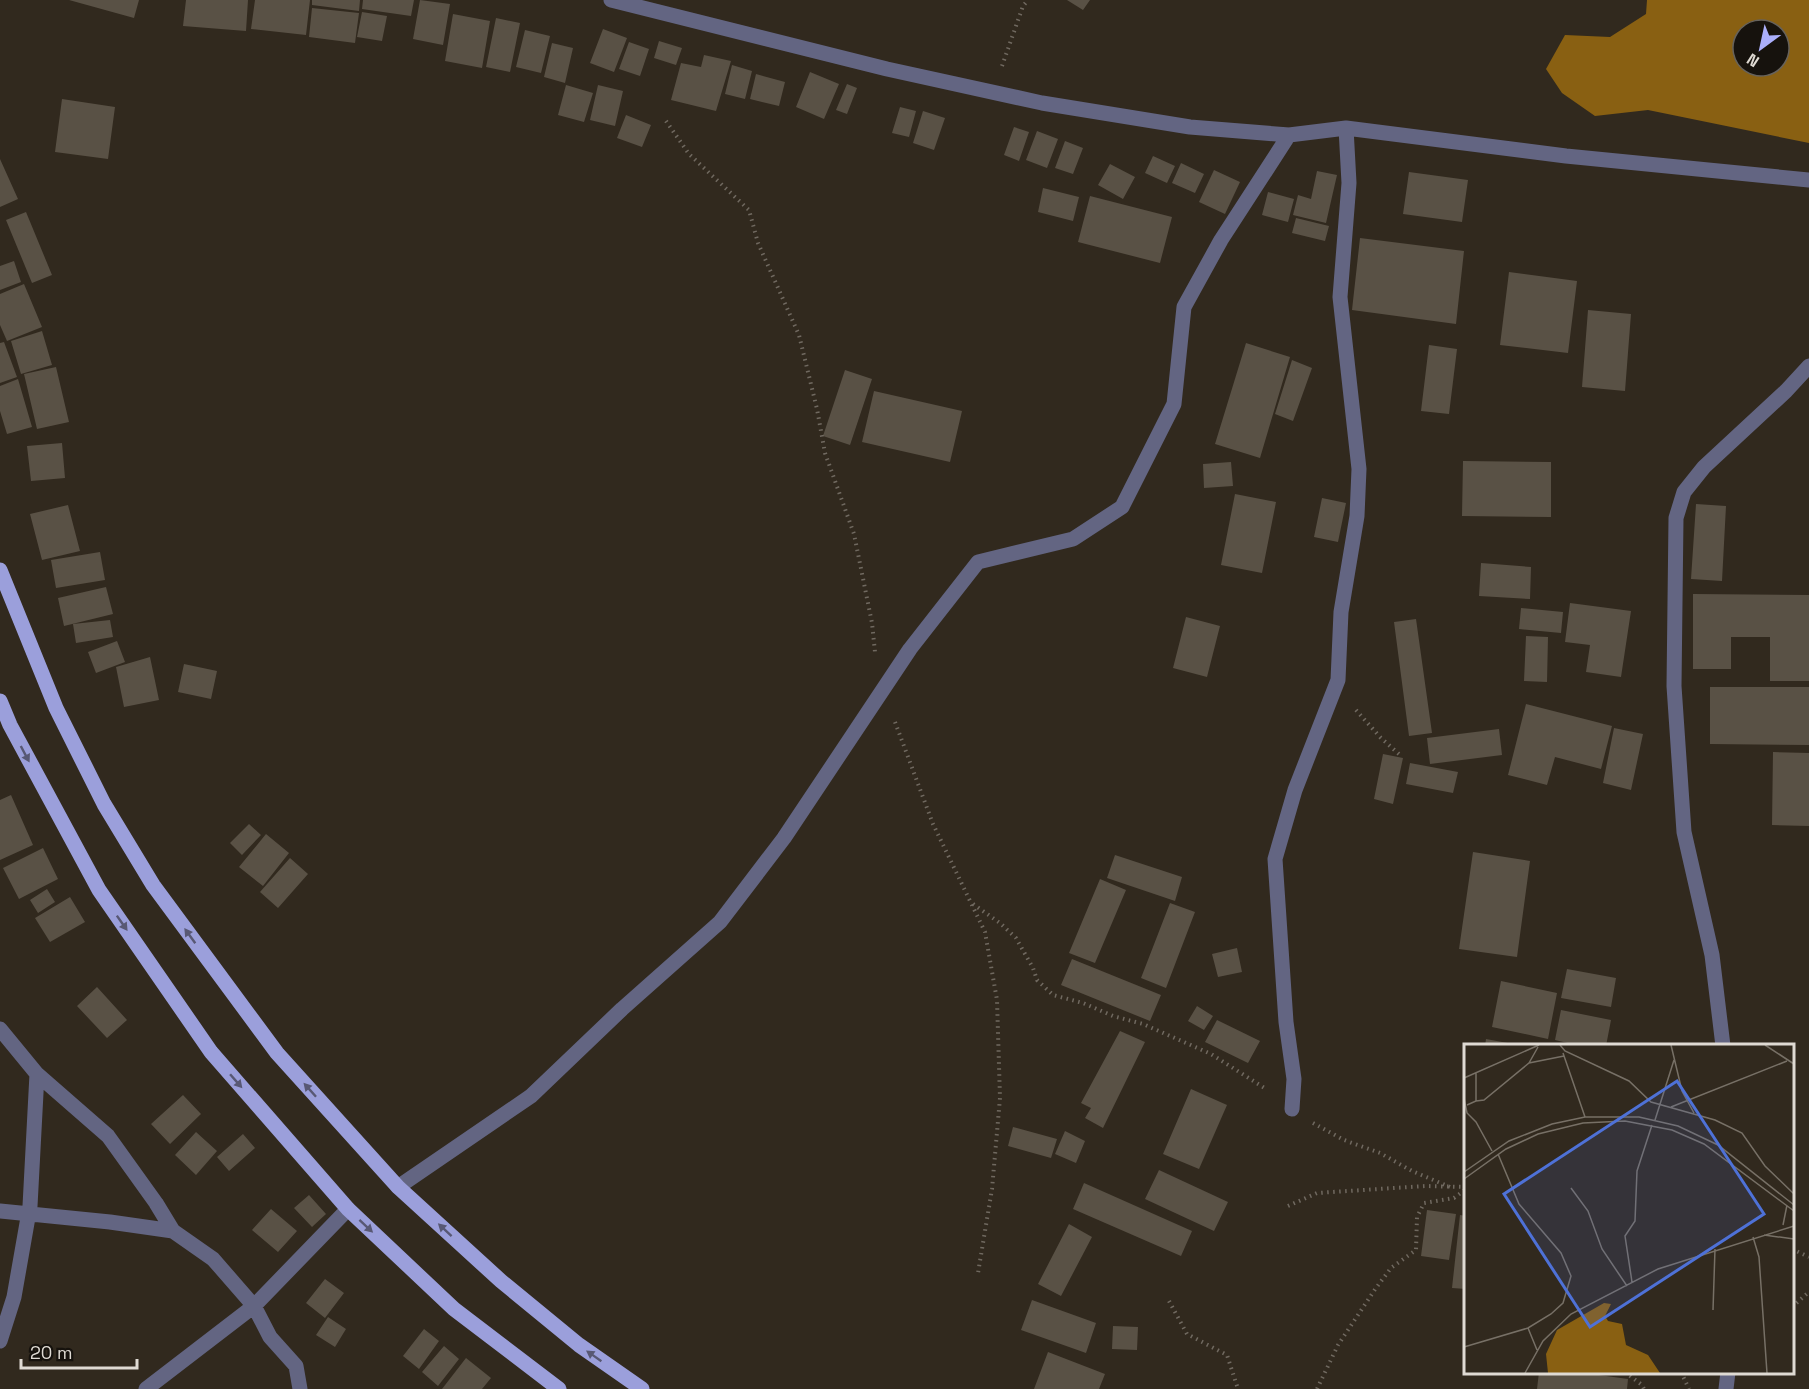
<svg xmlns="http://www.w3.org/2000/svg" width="1809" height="1389" viewBox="0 0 1809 1389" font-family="'Space Grotesk',sans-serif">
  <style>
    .water { fill: #896012; fill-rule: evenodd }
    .building { fill: #595145 }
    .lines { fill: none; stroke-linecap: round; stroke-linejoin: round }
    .path { stroke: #706960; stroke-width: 4; stroke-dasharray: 1.5 4.5; stroke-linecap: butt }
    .minor { stroke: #636582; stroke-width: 15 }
    .primary { stroke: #9b9fdb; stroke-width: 15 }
    .oneway { fill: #585874 }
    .inset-road { fill: none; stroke: #777066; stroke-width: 1.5 }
    .view { fill: #4e71d7; fill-opacity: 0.15; stroke: #4e71d7; stroke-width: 3 }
    .inset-edge { fill: none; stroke: #dfdad3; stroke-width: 3 }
  </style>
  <rect width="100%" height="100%" fill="#31291e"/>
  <path class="water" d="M1647,0H1809V143L1648,110L1595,116L1562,93L1546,69L1565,35L1610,37L1646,14ZM1743,30H1779V66H1743Z"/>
  <path class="building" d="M69,0H139L134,18Z
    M186,0H248L246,31L183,26Z
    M255,0H310L306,35L251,29Z
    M312,0H360L359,11L312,5Z
    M363,0H414L411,16L362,9Z
    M420,0L450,4L443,45L413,39Z
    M1067,0H1090L1083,10Z
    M312,8L359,13L355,43L309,37Z
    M362,12L387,16L382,41L357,37Z
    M453,14L490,21L482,68L445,61Z
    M496,18L520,23L510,72L486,67Z
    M603,29L627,38L614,72L590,63Z
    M525,30L550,36L541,73L516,67Z
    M659,41L682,48L676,65L654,58Z
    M629,42L649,49L640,76L619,69Z
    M552,43L573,48L565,83L544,77Z
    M704,55L731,61L716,111L671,100L681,63L701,67Z
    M732,65L752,71L745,99L725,94Z
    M810,72L839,84L824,119L796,107Z
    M756,74L785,82L779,106L750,99Z
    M847,84L857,88L847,114L836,110Z
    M566,85L593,93L584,122L558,115Z
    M598,85L623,91L615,126L590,120Z
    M62,99L115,107L108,159L55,152Z
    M900,107L916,111L909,137L892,133Z
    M923,111L945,118L934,150L913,143Z
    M626,115L651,125L642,147L617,138Z
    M1014,127L1029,132L1019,161L1004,155Z
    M1037,131L1058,139L1047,168L1026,160Z
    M1065,141L1083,148L1073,174L1055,168Z
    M1153,156L1175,166L1167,183L1145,173Z
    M0,159L18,199L0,207Z
    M1181,163L1204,174L1195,193L1172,183Z
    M1110,164L1135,177L1123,199L1098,185Z
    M1214,170L1240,182L1225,214L1199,202Z
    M1317,171L1337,175L1326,223L1293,215L1298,195L1311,199Z
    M1409,172L1468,180L1462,222L1403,214Z
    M1043,188L1079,197L1073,221L1038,212Z
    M1268,192L1294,199L1288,222L1262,215Z
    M1090,196L1172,217L1160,263L1078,242Z
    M26,212L52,275L32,283L6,220Z
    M1296,218L1329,226L1325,241L1292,233Z
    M1360,238L1464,251L1456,324L1352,310Z
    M14,261L21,282L0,290V266Z
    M1509,272L1577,281L1568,353L1500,345Z
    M24,284L42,327L7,341L0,325V294Z
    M1588,310L1631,314L1625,391L1582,387Z
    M42,331L52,365L21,374L11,341Z
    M4,342L17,377L0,383V343Z
    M1246,343L1290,357L1260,458L1215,444Z
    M1429,345L1457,349L1449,414L1421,411Z
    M1292,360L1312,368L1293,421L1275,414Z
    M56,367L69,422L37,429L24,374Z
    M845,370L872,379L850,445L823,436Z
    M18,379L32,427L7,434L0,411V386Z
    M874,391L962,411L950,462L862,442Z
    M62,443L65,478L31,481L27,446Z
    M1463,461L1551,462V517L1462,516Z
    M1231,462L1233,486L1204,488L1203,464Z
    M1235,494L1276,502L1262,573L1221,565Z
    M1322,498L1346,503L1338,542L1314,537Z
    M1696,504L1726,506L1722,581L1691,579Z
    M68,505L80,551L42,560L30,514Z
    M100,552L105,580L56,588L51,560Z
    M1481,563L1531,567L1530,599L1479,596Z
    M106,587L113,614L64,626L58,598Z
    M1693,594L1809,595V681H1770V637H1731V669H1693Z
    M1570,603L1631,611L1621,677L1586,672L1590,645L1565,642Z
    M1521,608L1563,612L1561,633L1519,629Z
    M1186,617L1220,626L1207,677L1173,668Z
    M1416,619L1432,733L1409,736L1394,622Z
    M110,620L113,637L76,643L73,624Z
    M1526,636L1548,637L1547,682L1524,681Z
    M117,641L125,662L96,673L88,652Z
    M150,657L159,700L124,707L116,667Z
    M184,664L217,671L211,699L178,692Z
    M1710,687H1809V745L1710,744Z
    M1526,704L1612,726L1601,769L1555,757L1547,785L1508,775Z
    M1614,728L1643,734L1631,790L1603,783Z
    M1499,729L1502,755L1430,764L1427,738Z
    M1773,752L1809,753V826L1772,825Z
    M1383,754L1403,758L1393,804L1374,799Z
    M1410,763L1458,772L1453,793L1406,784Z
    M11,795L33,845L0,860V800Z
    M249,824L261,835L242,855L230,843Z
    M266,834L289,853L263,886L239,867Z
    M43,848L58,879L19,899L3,868Z
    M1473,852L1530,861L1517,957L1459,949Z
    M1115,855L1182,877L1175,901L1107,878Z
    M290,858L308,874L278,908L260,892Z
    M1100,879L1126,890L1095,963L1069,953Z
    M47,889L55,902L38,913L30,900Z
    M70,897L85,922L50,942L35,918Z
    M1170,903L1195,912L1166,988L1141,978Z
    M1237,948L1242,972L1218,977L1212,954Z
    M1072,959L1161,995L1150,1021L1061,985Z
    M1567,969L1616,978L1611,1007L1561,998Z
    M1501,981L1557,993L1548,1039L1492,1027Z
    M97,987L127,1020L107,1038L77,1006Z
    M1197,1006L1213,1016L1204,1030L1188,1021Z
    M1561,1010L1611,1020L1606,1046H1580L1555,1040Z
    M1217,1020L1260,1041L1248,1063L1205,1042Z
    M1120,1031L1145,1042L1103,1128L1085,1118L1091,1108L1081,1103Z
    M1486,1039L1513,1044L1512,1046H1485Z
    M1191,1089L1227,1105L1199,1169L1163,1154Z
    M183,1095L201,1114L170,1144L151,1124Z
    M1013,1127L1057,1139L1051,1158L1008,1146Z
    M1065,1131L1085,1141L1076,1163L1055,1154Z
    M196,1132L217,1151L196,1175L175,1155Z
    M243,1134L255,1148L229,1171L217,1157Z
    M1159,1170L1228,1202L1214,1231L1145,1199Z
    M1084,1183L1192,1231L1181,1256L1073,1209Z
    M309,1195L326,1214L312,1227L294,1208Z
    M271,1209L297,1231L278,1252L252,1230Z
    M1427,1210L1456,1214L1449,1260L1421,1256Z
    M1460,1215L1466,1216V1289L1452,1288Z
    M1069,1224L1092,1237L1061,1296L1038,1284Z
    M325,1279L344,1293L325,1318L306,1303Z
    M1032,1300L1096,1323L1086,1353L1021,1330Z
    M328,1317L346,1329L335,1347L316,1335Z
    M1113,1326L1138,1327L1137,1350L1112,1349Z
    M424,1329L439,1341L419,1369L403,1356Z
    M444,1346L459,1359L438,1386L422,1372Z
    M1048,1352L1105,1374L1099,1389H1034Z
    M466,1358L491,1378L482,1389H442Z
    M1539,1372H1577L1628,1379L1627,1389H1537Z"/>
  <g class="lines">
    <path class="path" d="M1002,66L1023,6L1028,0
      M666,121L689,154L749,210L758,243L799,335L817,409L825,453L854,534L872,623L875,652
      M1356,710L1380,737L1399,754
      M895,722L933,824L985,932L997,1000L1000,1098L992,1189L978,1273
      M973,904L1000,923L1016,938L1033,968L1037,980L1053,995L1083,1003L1113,1016L1143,1024L1211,1054L1266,1089
      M1313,1123L1344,1140L1380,1153L1412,1171L1450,1187
      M1288,1206L1317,1193L1425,1186L1466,1187
      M1792,1249L1809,1257
      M1169,1301L1187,1334L1227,1355L1238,1389
      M1792,1307L1809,1292
      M1625,1372L1642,1385L1644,1389
      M1681,1372L1689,1389
      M1317,1389L1338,1345L1376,1288L1391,1268L1416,1250L1417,1217L1424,1203L1454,1198L1466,1189"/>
    <path class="minor" d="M611,0L887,69L1042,103L1190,127L1289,135L1346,128L1566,156L1809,180
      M0,1029L37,1074L108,1136L156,1203L173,1231L213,1259L254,1306L270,1337L296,1366L300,1389
      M1723,1046L1712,955L1684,832L1674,686L1676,518L1684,492L1704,467L1786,391L1809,366
      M1292,1109L1294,1079L1286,1022L1275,859L1295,790L1338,680L1341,612L1357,516L1359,469L1340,297L1349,183L1346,128
      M398,1187L531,1096L622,1009L720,922L784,838L910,649L978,562L1073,539L1122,507L1174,404L1184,307L1221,240L1289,135
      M0,1211L110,1222L173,1231
      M0,1341L14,1297L30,1206L37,1074
      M146,1389L254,1306L348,1209
      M1726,1389L1728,1372"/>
    <path class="primary" d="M0,570L56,708L104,804L153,885L277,1053L398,1187L501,1281L579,1345L642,1389
      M0,701L10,725L99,890L211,1052L348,1209L454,1309L559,1389"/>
  </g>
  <defs><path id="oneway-solid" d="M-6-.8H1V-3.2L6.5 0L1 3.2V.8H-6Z" transform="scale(1.5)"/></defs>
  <g class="oneway">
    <use href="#oneway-solid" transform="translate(25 754) rotate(62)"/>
    <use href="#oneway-solid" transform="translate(122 923) rotate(55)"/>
    <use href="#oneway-solid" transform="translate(190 936) rotate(-126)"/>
    <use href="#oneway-solid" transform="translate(236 1081) rotate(49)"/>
    <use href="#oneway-solid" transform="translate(310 1090) rotate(-132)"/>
    <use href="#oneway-solid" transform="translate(366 1226) rotate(43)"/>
    <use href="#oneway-solid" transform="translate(445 1230) rotate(-137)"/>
    <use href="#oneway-solid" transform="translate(594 1356) rotate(-145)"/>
  </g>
  <g transform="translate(1464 1044)">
    <rect width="330" height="330" fill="#31291e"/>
    <path d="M140,259L147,260L141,272L144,277L158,280L162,301L184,311L196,329H84L82,310L93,286Z" fill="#896012"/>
    <path class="inset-road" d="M96,1L101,7L165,37L187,58L251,76L278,89L301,122L330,150M207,1L218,47L230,69M301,1L330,20M99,9L121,73M65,19L74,3M0,34L75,1M0,54L3,69L12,78L28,107M12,57L20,56L65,19L100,12M3,61L12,57V29M207,63L323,17M191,76L210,16M0,128L45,97L88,80L121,73H175L214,82L254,101L330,161M0,135L42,105L74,90L119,79L161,77L208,86L240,100L330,167M107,144L124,167L138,205L163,242M319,181L323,161M300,191L330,195M289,193L295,213L303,329M168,238L161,192L171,177L173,127L188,81M249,266L251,205M64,284L73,306M0,303L64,284L87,270L99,259L107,232L97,209L55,160L34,110M61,329L79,297L107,270L194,225L330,182"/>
    <path class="view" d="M213,37L300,170L126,283L40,150Z"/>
    <rect width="330" height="330" class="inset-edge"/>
  </g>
  <g transform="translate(1761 48) rotate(213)"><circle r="28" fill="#16120d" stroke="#66625c" stroke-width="1.5"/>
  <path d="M0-4.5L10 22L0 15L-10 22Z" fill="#abaffb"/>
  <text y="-9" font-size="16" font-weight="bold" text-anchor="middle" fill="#dfdad3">N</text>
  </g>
  <path d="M21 1359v9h116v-9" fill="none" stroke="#dfdad3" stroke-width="3"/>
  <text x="30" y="1359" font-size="18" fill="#dfdad3" stroke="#16120d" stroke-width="4.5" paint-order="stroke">20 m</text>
</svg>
